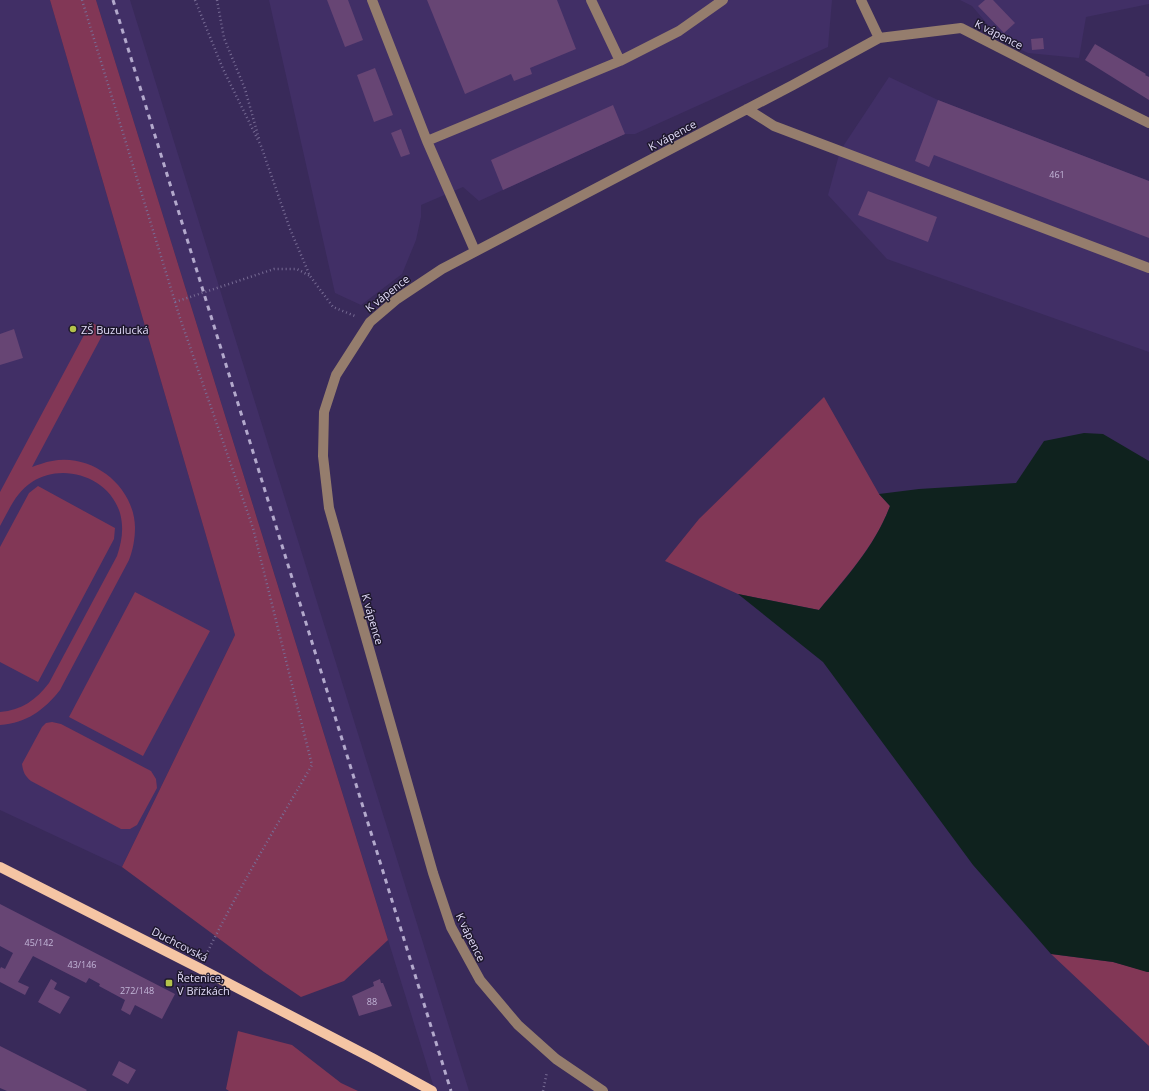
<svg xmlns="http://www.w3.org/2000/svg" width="1149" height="1091" viewBox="0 0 1149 1091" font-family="'Open Sans',sans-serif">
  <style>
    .built { fill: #412f66 }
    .green { fill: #823756 }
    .water { fill: #0f221e }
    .building { fill: #674574 }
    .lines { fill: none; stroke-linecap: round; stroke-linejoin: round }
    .path { stroke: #786c95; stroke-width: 2.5; stroke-dasharray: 1 3; stroke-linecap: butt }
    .minor { stroke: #957d6d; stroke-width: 10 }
    .major { stroke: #f5c5a4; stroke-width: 10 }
    .rail { stroke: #b3a9cc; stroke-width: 3; stroke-dasharray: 5 5; stroke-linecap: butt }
    .poi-dot { fill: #b3c24b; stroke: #1e182d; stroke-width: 1.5 }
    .labels { text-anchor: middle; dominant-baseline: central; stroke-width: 3; stroke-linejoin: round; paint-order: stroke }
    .number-label { font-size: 9px; fill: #c2b5d7 }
    .street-label { font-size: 11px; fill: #e1daf8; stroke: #1e182d }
    .poi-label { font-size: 11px; fill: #e1daf8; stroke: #1e182d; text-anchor: start }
  </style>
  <rect width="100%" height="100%" fill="#392a5a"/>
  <path class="built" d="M0,0H50L235,635L122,867L0,810Z
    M96,0H130L469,1091H435Z
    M269,0H832L828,47L635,134H625L479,201L463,187L421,205V217L416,240L402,274L361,305L335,293Z
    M960,0H1149V4L1086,17L1079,58L1028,53L1001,40L972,6Z
    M889,77L938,100L1149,181V352L887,259L828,195L840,151Z"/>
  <path class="green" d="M50,0H96L388,940L344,981L301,997L264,972L122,867L235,635Z
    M91,322L105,330L32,467C38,465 45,462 52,461C92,453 134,486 135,527C135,539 133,549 129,560L60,690C44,710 27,723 0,725V712C22,710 36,700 49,683L117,556C122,541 124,528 120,513C109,477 63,462 32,482C16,492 9,510 0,526V492Z
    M824,397L879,494L890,506C875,546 846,577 819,610L738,594L665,561L699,519Z
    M38,486L115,528L114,539L38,682L0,662V547L29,493Z
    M135,592L210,631L143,756L69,717Z
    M52,722L61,724L151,771L156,779L157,788L137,825L130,829H121L31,781C25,776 23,772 22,764L42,727L46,723Z
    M1051,954L1113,962L1149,972V1046Z
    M238,1031L292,1045L341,1083L358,1091H229L226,1089Z"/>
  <path class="water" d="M1084,433L1103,434L1149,461V972H1147L1113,962L1051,954L973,865L823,662L738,594L819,610C846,578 875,546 890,506L879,494L919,489L1016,483L1044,441Z"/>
  <path class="building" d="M327,0H348L363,40L345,47Z
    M427,0H557L576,49L530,68L532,74L514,81L511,74L465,94Z
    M985,0H993L1015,23L1004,33L978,6Z
    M1043,38L1044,49L1032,50L1031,39Z
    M1095,44L1146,74L1145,75L1149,77V100L1085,60Z
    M375,68L393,115L374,122L357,75Z
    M938,100L1149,181V238L934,155L929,167L915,161Z
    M613,105L625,134L503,190L491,160Z
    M401,129L410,154L401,157L391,133Z
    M868,191L937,217L928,242L858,215Z
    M14,329L23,358L0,365V334Z
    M0,904L175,994L162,1019L135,1005L130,1015L121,1010L125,1000L99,986L100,984L89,978L86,983L33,956L18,982L29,987L25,995L0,982V969L1,967L5,969L13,953L0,946Z
    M51,979L57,983L54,989L70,997L60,1014L38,1002Z
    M380,979L381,983H383L392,1006L359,1016L352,996L374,986L373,982Z
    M0,1046L87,1090L86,1091H7L0,1088Z
    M119,1061L136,1070L128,1084L112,1075Z"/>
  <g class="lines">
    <path class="path" d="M82,0L180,318L253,528L312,765C275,828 238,890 206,955
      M195,0L223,69L261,146L290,229L310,276L333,307L355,316
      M217,0L224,38L245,89L259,139
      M175,302L274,269H297L310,276
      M543,1091L547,1072"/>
    <path class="minor" d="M372,0L427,141L620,61L679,31L723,0
      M591,0L620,61
      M861,0L879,38
      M747,109L774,126L1149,268
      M427,141L475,251
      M603,1091L556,1059L518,1025L480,980L451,927L433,873L329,508L323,456L324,412L336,375L370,322L397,299L442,269L793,85L879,38L961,28L1078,88L1149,123"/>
    <path class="major" d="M0,867L199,968L372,1058L432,1091"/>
    <path class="rail" d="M113,0L451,1091"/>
  </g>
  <g class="poi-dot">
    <circle cx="73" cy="329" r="4"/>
    <rect x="165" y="979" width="8" height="8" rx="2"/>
  </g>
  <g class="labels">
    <g class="number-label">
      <text x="1057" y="174">461</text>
      <text x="39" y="942">45/142</text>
      <text x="82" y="964">43/146</text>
      <text x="137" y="990">272/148</text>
      <text x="372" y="1001">88</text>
    </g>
    <g class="street-label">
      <text transform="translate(999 34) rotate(27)">K vápence</text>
      <text transform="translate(672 135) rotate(-28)">K vápence</text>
      <text transform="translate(387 293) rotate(-38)">K vápence</text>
      <text transform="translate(373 619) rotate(74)">K vápence</text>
      <text transform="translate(471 937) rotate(64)">K vápence</text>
      <text transform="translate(180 944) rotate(27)">Duchcovská</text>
    </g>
    <g class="poi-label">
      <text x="81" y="329">ZŠ Buzulucká</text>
      <text x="177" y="977">Řetenice,<tspan x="177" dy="13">V Břízkách</tspan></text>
    </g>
  </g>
</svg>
